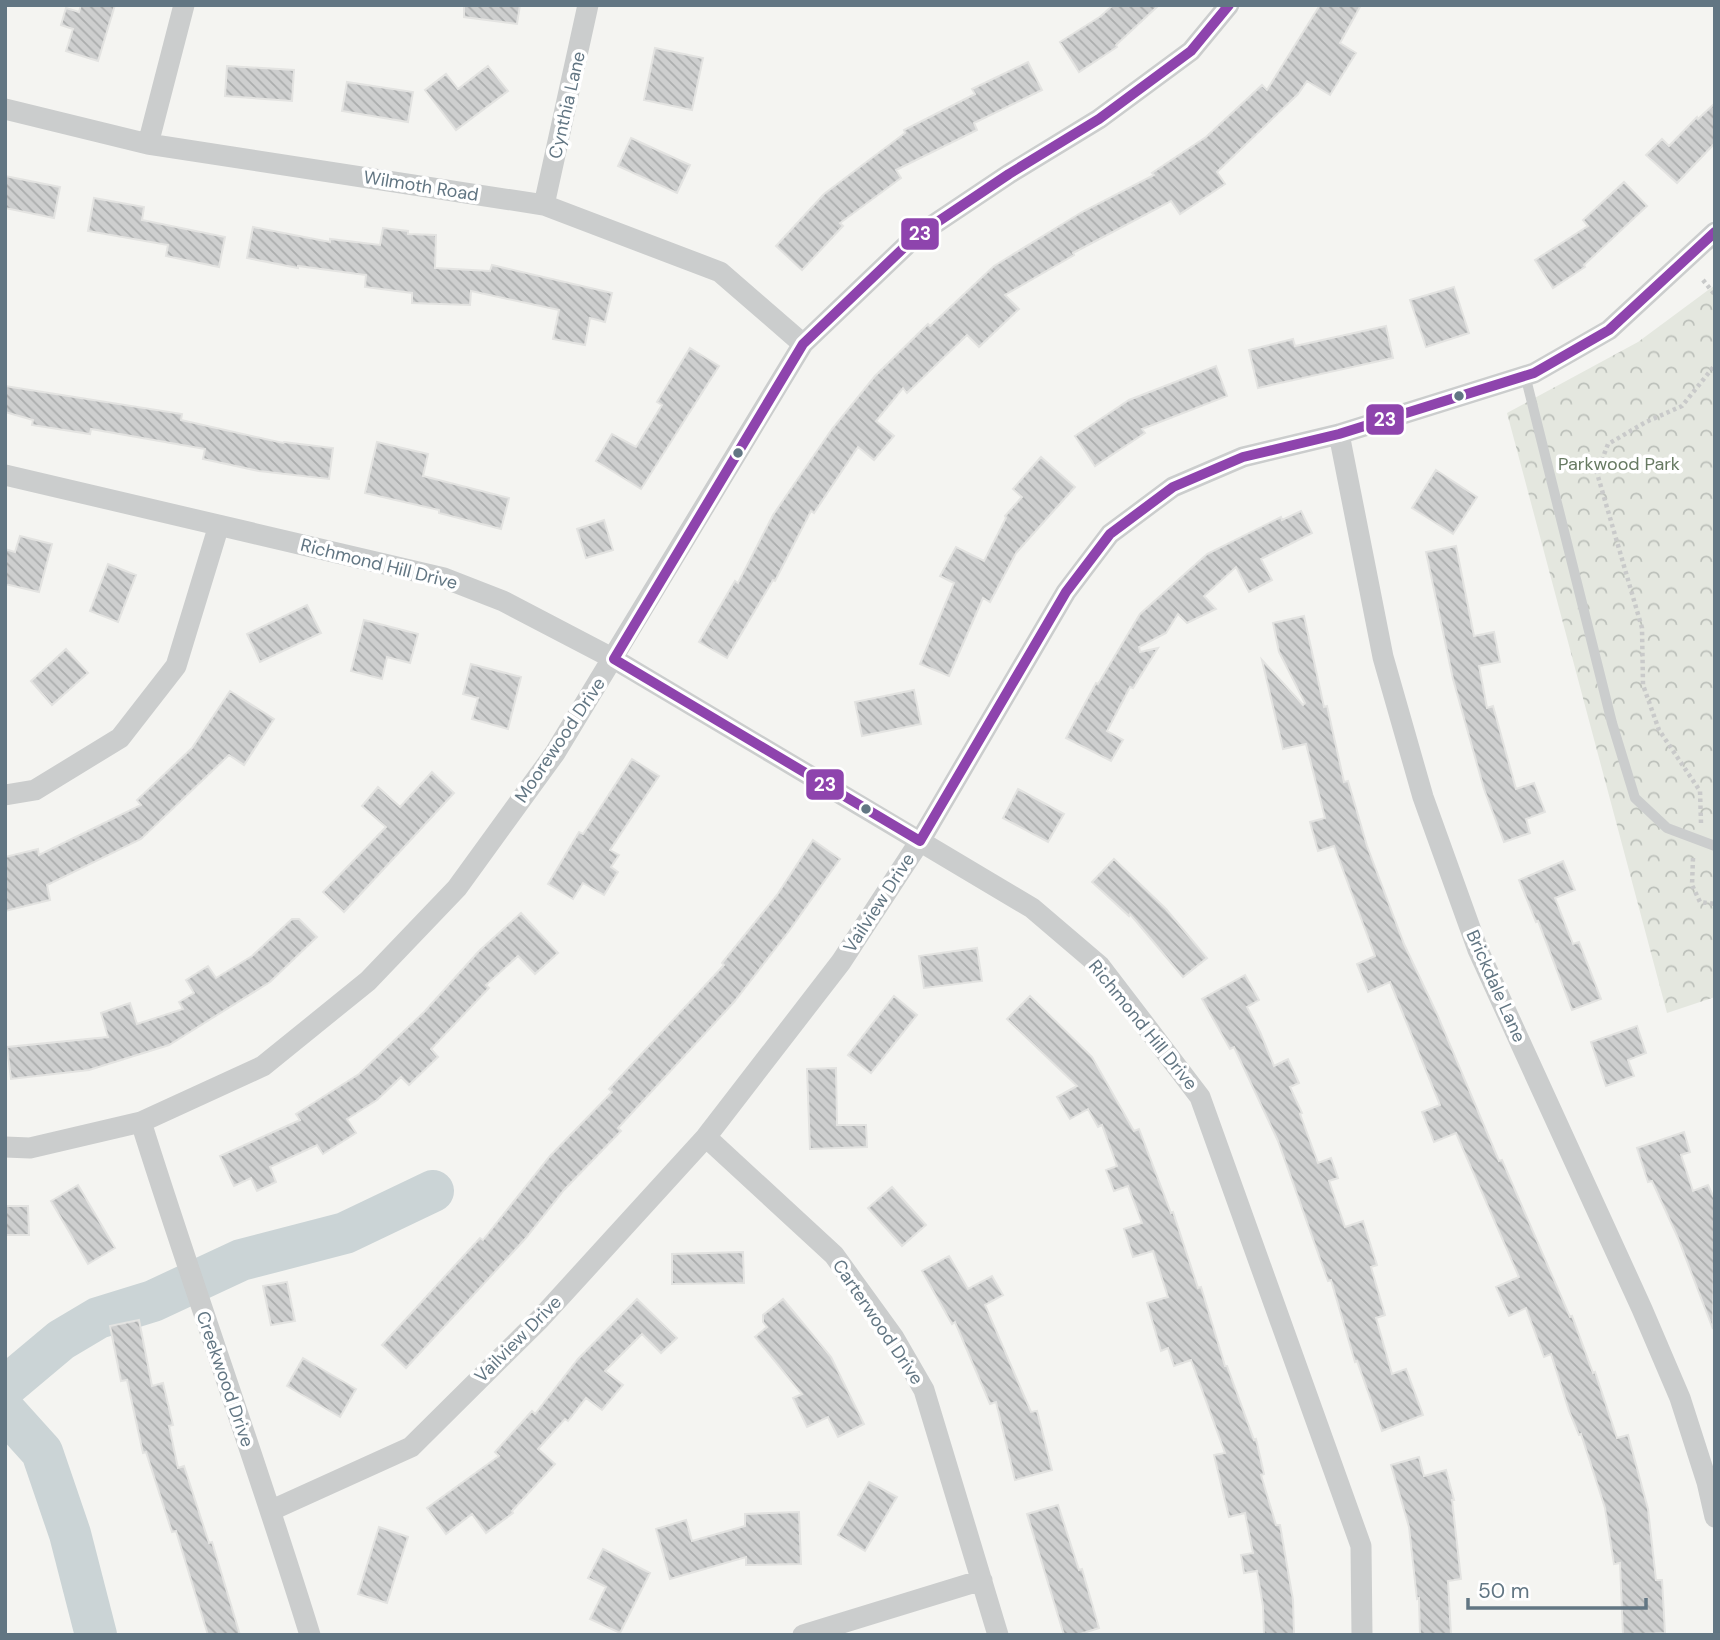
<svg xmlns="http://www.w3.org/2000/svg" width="1720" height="1640" viewBox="0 0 1720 1640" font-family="'DM Sans',sans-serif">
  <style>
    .park { fill: url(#park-crowns) }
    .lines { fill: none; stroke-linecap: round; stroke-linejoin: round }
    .river { stroke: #cbd4d6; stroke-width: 42 }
    .building { fill: url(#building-back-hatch); stroke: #e3e3e1; stroke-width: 2 }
    .path { stroke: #c9caca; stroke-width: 4.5; stroke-dasharray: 3.5 3.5; stroke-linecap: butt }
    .lane { stroke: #cbcdcd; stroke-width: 10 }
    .street { stroke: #cbcdcd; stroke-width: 21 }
    .bus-1-casing { stroke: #fff; stroke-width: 16 }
    .bus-1 { stroke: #8e44ad; stroke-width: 10 }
    .bus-dot { fill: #627683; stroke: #fff; stroke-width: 2.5 }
    .labels { text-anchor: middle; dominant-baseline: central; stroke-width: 7; stroke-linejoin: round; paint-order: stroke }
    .street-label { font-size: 18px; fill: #627683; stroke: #fff }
    .park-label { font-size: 18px; fill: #677a62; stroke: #fff }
    .line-badge { stroke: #fff; stroke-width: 2.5 }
    .badge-label { font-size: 19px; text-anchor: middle; font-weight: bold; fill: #fff }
  </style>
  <defs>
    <pattern id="park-crowns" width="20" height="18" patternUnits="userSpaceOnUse" patternTransform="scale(1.75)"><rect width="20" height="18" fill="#e4e7df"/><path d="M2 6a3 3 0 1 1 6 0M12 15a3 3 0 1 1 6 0" fill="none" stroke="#bcc0ba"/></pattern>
    <pattern id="building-back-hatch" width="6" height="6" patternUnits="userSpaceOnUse" patternTransform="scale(1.75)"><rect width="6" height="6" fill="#cecfcf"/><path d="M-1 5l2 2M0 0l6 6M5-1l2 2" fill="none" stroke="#abadad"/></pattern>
  </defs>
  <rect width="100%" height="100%" fill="#f4f4f1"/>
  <path class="park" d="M1715,285V997L1667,1013L1507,413L1638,342Z"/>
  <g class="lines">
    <path class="river" d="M5,1387L61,1340L98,1318L153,1301L241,1260L345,1233L433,1191
      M5,1411L42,1452L70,1534L96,1635"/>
  </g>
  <path class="building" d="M81,5H115L98,61L66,51L73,29L61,25L66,8L79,12Z
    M464,5H520L517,24L464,17Z
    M1113,5H1159L1116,45L1117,47L1079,72L1060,42L1101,16Z
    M1320,5H1361L1340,43L1356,53L1330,95L1307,81L1298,94L1217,172L1225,184L1180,214L1171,201L1073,253L1074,255L1005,295L1019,309L979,347L967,335L907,393L903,388L876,421L894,436L874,460L858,447L814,513L811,511L775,581L773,580L727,658L699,642L735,581L738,583L773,515L832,429L875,376L928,324L930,326L994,266L1082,212L1154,175L1152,173L1206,137L1262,85L1267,90Z
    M655,48L703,58L692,110L644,100Z
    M1028,62L1042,90L974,123L977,130L896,170L901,178L840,223L843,226L802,270L776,246L824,194L905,133L904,130L975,94L972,89Z
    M227,66L294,70L292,101L225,96Z
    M488,66L508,91L456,130L425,90L446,74L458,89Z
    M347,82L413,92L408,122L342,111Z
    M1715,103V143L1677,183L1646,155L1662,139L1669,146L1697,117L1698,119Z
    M631,138L690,165L677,193L618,166Z
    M5,176L60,187L54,218L5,208Z
    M1624,182L1647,206L1584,265L1585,267L1553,288L1535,260L1588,226L1583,220Z
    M94,198L144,207L142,220L225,237L219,267L166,256L168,245L88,231Z
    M253,227L330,242V239L380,245L383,228L408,231V234L436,235L435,268L490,271L492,265L612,293L605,322L590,318L585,345L553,339L559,310L471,291L470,305L412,303V293L365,287L366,275L298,266V268L247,258Z
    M1454,287L1469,333L1426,347L1410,300Z
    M1386,326L1393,358L1258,388L1249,350L1293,339L1295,346Z
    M690,348L719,366L641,489L596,461L612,434L636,447L662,405L657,402Z
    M1216,366L1227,396L1142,429L1145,433L1095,466L1075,436L1129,400Z
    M5,386L182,414L181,420L283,443L284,442L333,448L329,479L259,471L203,459L205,449L91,429L90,434L32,425L33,420L5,412Z
    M377,442L428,454L423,476L509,498L501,529L439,513V510L365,493Z
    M1041,457L1075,487L1016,553L990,602L983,598L949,676L920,664L954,583L940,576L956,547L984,561L1006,518L1005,516L1022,497L1013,489Z
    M1436,470L1477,497L1453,534L1412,508Z
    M1301,511L1312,533L1261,559L1272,580L1249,592L1236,567L1204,596L1216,609L1187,623L1178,614L1166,633L1139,647L1140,652L1158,648L1133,688L1130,687L1107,731L1123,740L1111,761L1066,738L1096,683L1098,684L1140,614L1207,554L1281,517L1282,520Z
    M604,520L613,550L586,558L577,529Z
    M20,536L52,544L39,592L5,584V549L15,552Z
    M1456,546L1474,636L1494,632L1500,662L1479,666L1487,708L1493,706L1516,789L1534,783L1545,812L1526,819L1530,833L1504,842L1484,789L1453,679L1426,552Z
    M108,564L136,575L118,622L90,611Z
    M307,605L321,633L260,662L247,634Z
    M1304,616L1324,707L1327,706L1344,782L1348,781L1367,846L1404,944L1437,1014L1499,1161L1502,1160L1570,1317L1572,1316L1593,1373L1595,1372L1617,1438L1628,1435L1648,1509L1656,1580H1662L1665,1633L1623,1635L1620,1563L1614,1564L1605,1508L1581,1434L1579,1435L1569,1411L1551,1354L1544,1357L1526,1308L1509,1316L1496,1287L1519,1277L1456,1133L1434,1142L1422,1112L1440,1105L1390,982L1368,992L1357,964L1375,956L1334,846L1318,851L1310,822L1325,818L1306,744L1283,749L1262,660L1303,705L1305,703L1279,652L1273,623Z
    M364,620L418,634L410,663L387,657L382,679L351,671Z
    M66,649L88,673L52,705L31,681Z
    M471,664L521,677L508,729L472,719L478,698L463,694Z
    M914,690L921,724L862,736L855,702Z
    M230,691L274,719L244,765L229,755L141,839L47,885L50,900L5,911V857L38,849L39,855L141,805L137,800L192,748Z
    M632,759L659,776L610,850L619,855L611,867L618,872L604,895L583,883L573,899L548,884L579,832L583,834Z
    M432,772L454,793L344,912L323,892L386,827L362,806L378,787L400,807Z
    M1018,789L1064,814L1048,842L1003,818Z
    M813,840L840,859L789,931L734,1002L618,1128L621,1131L564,1190L525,1239L406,1368L382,1345L480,1238L483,1240L550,1156L612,1092L609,1089L724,965L722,963L777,895Z
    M1114,859L1166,909L1207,958L1183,977L1130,914L1129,916L1092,882Z
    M1563,861L1575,890L1555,898L1573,944L1579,942L1601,999L1572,1010L1538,921L1536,922L1519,880Z
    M521,913L558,953L535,974L518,956L486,985L489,988L431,1049L438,1057L409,1085L401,1077L377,1100L347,1119L356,1133L323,1154L317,1145L270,1167L276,1182L257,1191L251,1178L234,1186L220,1156L300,1120L296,1114L359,1074L425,1011L479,951Z
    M292,919H299L317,937L270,982L169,1045L89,1070L11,1079L7,1047L108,1037L101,1013L130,1003L137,1024L183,1009L179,1002L194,993L186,980L208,966L216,978L252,956Z
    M977,948L982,981L924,988L919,956Z
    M1245,975L1259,1000L1247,1007L1260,1032L1274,1066L1288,1059L1299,1083L1290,1087L1302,1113L1300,1114L1318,1163L1331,1158L1338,1178L1329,1181L1345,1227L1363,1221L1377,1265L1371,1267L1385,1315L1376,1318L1392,1374L1406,1369L1423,1415L1382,1431L1357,1361L1355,1362L1331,1280L1328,1281L1278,1141L1234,1047L1230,1049L1202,999Z
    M894,996L917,1015L871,1073L848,1055Z
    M1030,996L1092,1057L1134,1131L1139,1129L1171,1213L1173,1212L1198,1288L1201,1287L1225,1366H1227L1254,1440L1256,1439L1264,1474L1261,1475L1276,1525H1280L1293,1600L1294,1635H1264L1263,1606L1257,1571L1244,1573L1241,1555L1253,1553L1245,1513L1229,1517L1214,1455L1225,1453L1191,1360L1174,1366L1168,1348L1161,1351L1147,1303L1168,1297L1153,1251L1133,1257L1124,1229L1142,1223L1128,1186L1114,1191L1106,1170L1117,1166L1102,1125L1098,1127L1088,1109L1070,1119L1057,1097L1077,1086L1007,1019Z
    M1637,1026L1646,1053L1628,1060L1634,1076L1606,1086L1591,1042Z
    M836,1068L837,1125H866L867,1147L810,1149L807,1069Z
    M1684,1132L1690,1152L1681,1155L1693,1191L1708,1185L1715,1200L1713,1329L1678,1238L1652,1181L1648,1182L1637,1148Z
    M78,1185L115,1248L88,1264L51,1201Z
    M892,1187L926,1225L902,1246L868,1208Z
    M5,1206H28L29,1235H5Z
    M743,1252L744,1283L672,1284V1254Z
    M949,1256L968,1289L992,1276L1003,1295L985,1305L1031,1412L1037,1411L1052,1470L1015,1480L996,1402L990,1404L955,1322L952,1324L922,1271Z
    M287,1282L295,1321L271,1325L263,1286Z
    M637,1299L677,1338L661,1353L642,1334L605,1371L623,1385L602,1410L586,1398L568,1421L565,1419L538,1449L555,1464L512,1511L513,1513L486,1533L472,1514L446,1534L427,1508L499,1456L495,1452L532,1411L535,1414L578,1359Z
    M783,1299L831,1357L864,1424L838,1437L828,1417L807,1427L793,1398L802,1394L755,1337L767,1327L763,1322V1315Z
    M139,1320L152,1386L163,1383L173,1425L169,1426L178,1468L184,1466L209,1543L212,1542L240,1635H208L176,1531L172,1532L146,1452L143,1453L127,1380L121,1381L110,1326Z
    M303,1358L356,1389L340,1417L287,1386Z
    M1419,1457L1424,1476L1446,1470L1454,1500H1452L1461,1579L1448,1581L1451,1635H1420L1419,1598L1417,1599L1409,1527L1391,1465Z
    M869,1482L897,1497L865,1551L838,1535Z
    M1058,1505L1079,1570L1082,1569L1099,1628L1077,1635H1064L1027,1514Z
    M799,1512L801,1564L746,1565V1557L670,1579L656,1529L686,1520L692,1541L745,1526V1514Z
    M379,1527L408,1537L387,1603L358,1594Z
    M603,1549L650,1573L620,1633L590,1619L606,1587L588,1578Z"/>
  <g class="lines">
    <path class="path" d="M1703,280L1715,295
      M1701,823L1700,791L1659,730L1643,685L1642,628L1597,473L1608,444L1646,422L1682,406L1715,365
      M1693,858L1692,885L1700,902L1715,904"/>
    <path class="lane" d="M1525,375L1612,723L1635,798L1667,828L1715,846"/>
    <path class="street" d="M5,109L148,144L544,205L720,272L803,344
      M148,144L184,5
      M544,205L588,5
      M1339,434L1383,657L1423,797L1478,950L1642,1309L1680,1398L1707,1482L1715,1517
      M5,475L444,578L503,601L614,659L1032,908L1100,966L1200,1097L1361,1546L1362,1635
      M5,795L35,790L120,738L176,666L219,525
      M141,1122C195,1294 257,1463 310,1635
      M706,1137L834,1255L894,1338L924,1390L998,1635
      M5,1147L30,1148L141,1122L263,1066L368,981L457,888L555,753L803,344L915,237L1009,174L1099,119L1191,51L1229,5
      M272,1510L411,1447L540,1319L706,1137L841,962L920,841L1066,592L1110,534L1173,487L1243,457L1339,434L1534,373L1609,330L1715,232
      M803,1635L982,1580"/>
    <defs>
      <path id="bus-1" d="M1229,5L1191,51L1099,119L1009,174L915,237L803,344L614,659L920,841L1066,592L1110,534L1173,487L1243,457L1339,434L1534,373L1609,330L1715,232"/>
    </defs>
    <use href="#bus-1" class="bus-1-casing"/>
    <use href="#bus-1" class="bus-1"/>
  </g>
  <g class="bus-dot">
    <circle cx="1459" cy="396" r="6"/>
    <circle cx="738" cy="453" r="6"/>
    <circle cx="866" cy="809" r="6"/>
  </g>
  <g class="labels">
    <g class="street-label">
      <text transform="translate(567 105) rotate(-77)">Cynthia Lane</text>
      <text transform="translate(421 186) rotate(9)">Wilmoth Road</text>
      <text transform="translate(379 564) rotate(14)">Richmond Hill Drive</text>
      <text transform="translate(560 740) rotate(-56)">Moorewood Drive</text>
      <text transform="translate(879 903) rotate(-57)">Vailview Drive</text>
      <text transform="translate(1496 986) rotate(66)">Brickdale Lane</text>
      <text transform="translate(1143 1025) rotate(51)">Richmond Hill Drive</text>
      <text transform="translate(878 1322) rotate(56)">Carterwood Drive</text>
      <text transform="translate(518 1339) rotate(-45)">Vailview Drive</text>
      <text transform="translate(225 1379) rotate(71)">Creekwood Drive</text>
    </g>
    <g class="park-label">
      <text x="1619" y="464">Parkwood Park</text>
    </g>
  </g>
  <g class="line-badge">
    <rect x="900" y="217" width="40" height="34" rx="7" fill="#8e44ad"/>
    <rect x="1365" y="403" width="40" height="33" rx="7" fill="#8e44ad"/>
    <rect x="805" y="768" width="40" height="33" rx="7" fill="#8e44ad"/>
  </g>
  <g class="badge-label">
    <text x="920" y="240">23</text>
    <text x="1385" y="426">23</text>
    <text x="825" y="791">23</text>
  </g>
  <rect width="1720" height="1640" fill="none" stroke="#627683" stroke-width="14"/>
  <path d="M1468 1598v10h178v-10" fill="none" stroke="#627683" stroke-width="3.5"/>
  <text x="1478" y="1598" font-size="21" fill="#627683" stroke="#ffffff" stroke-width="5" paint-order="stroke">50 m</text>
</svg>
